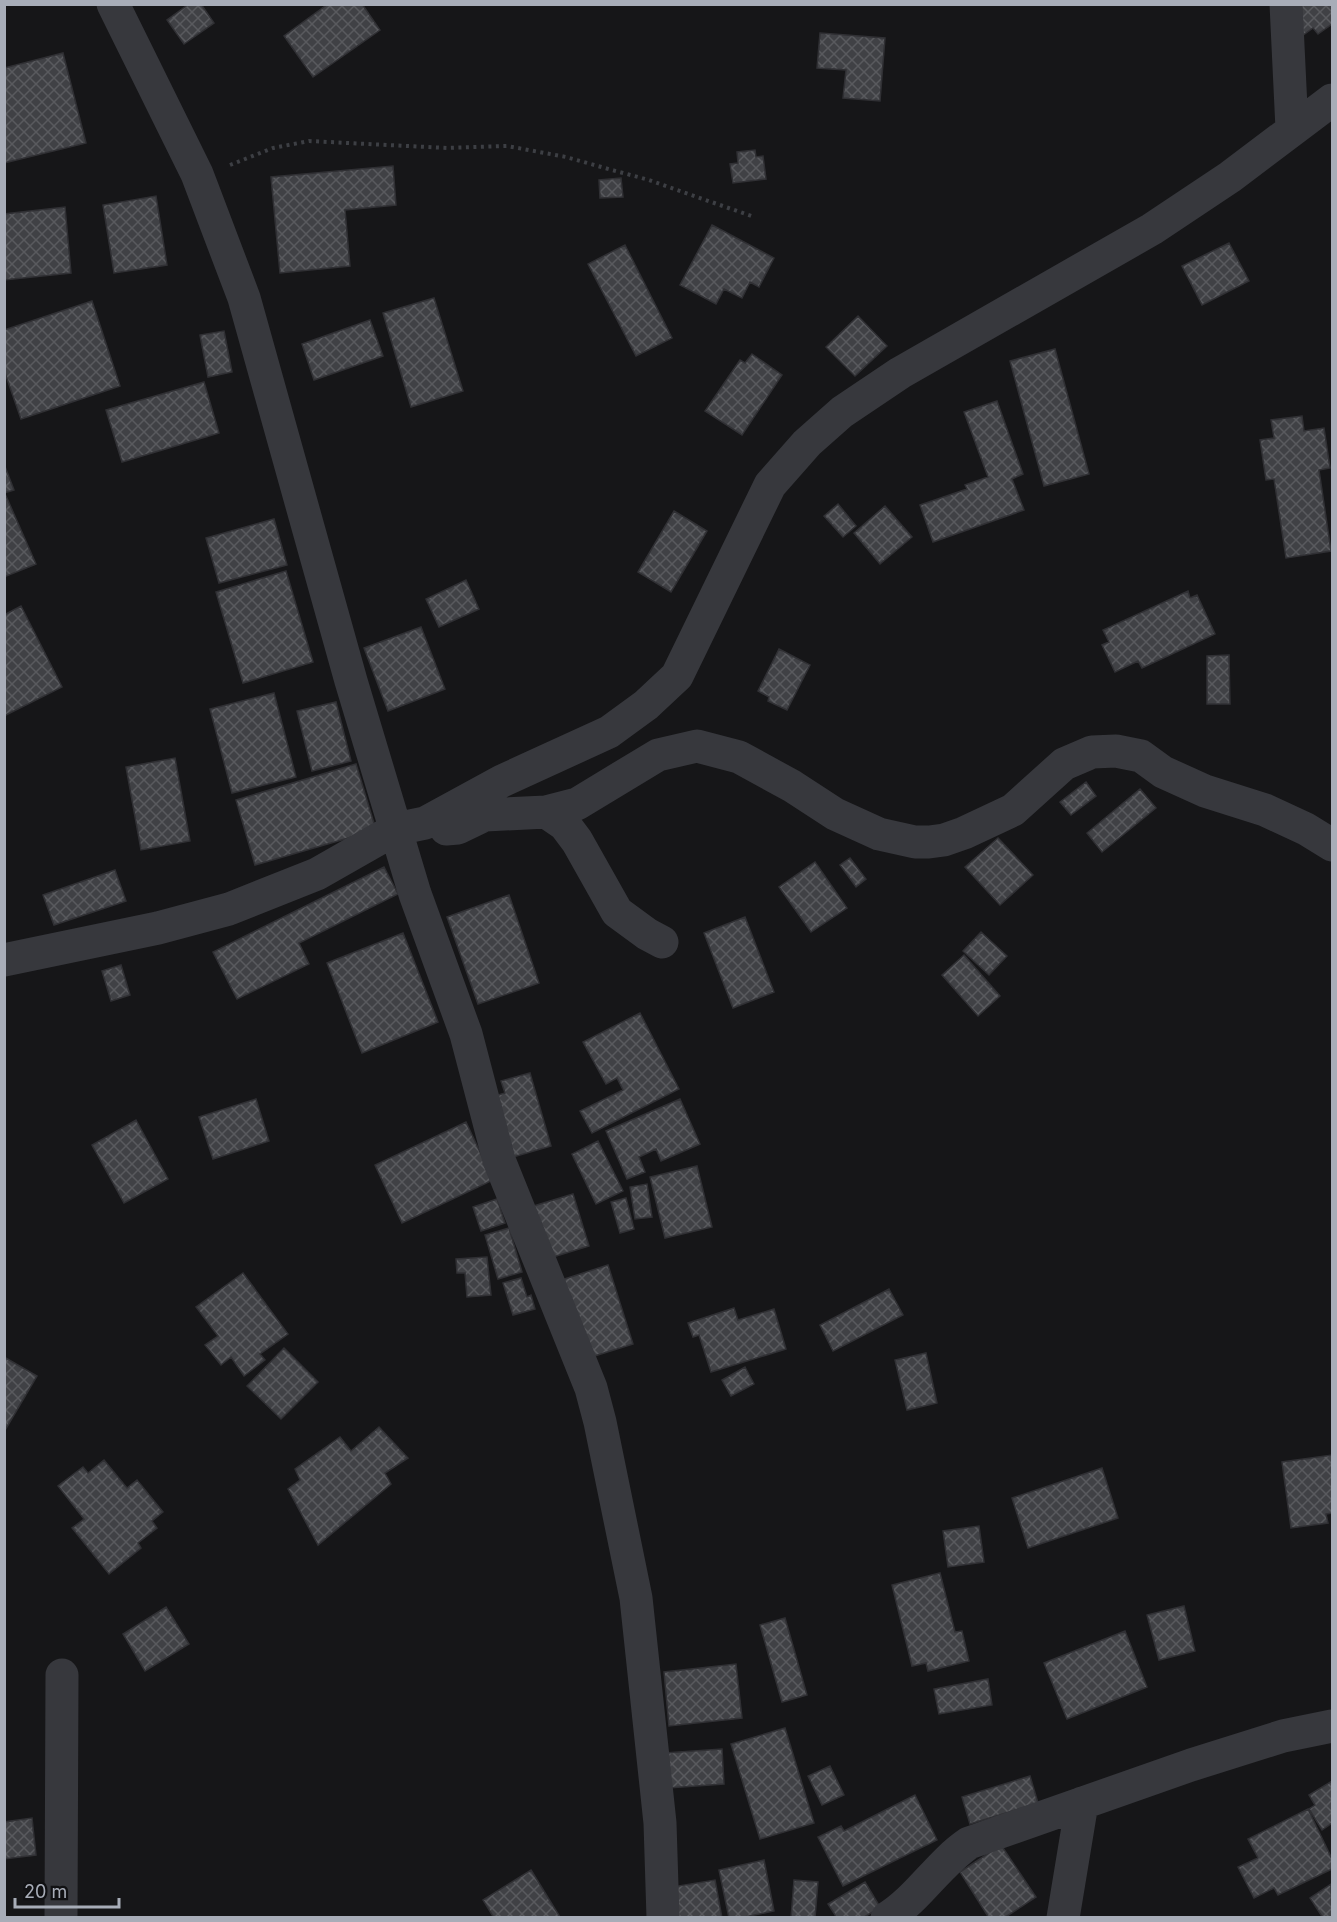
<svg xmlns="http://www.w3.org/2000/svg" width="1337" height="1922" viewBox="0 0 1337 1922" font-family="Inter,sans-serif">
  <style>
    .building { fill: url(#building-cross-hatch); stroke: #303034; stroke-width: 1.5 }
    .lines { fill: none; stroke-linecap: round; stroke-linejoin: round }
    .path { stroke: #3d3f44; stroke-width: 4; stroke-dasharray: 3 4.5; stroke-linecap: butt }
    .minor { stroke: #37383d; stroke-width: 33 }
  </style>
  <defs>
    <pattern id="building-cross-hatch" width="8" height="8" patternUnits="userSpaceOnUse" patternTransform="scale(1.5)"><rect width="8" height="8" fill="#404145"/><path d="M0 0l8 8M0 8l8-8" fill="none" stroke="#595a5e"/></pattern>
  </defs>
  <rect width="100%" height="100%" fill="#161618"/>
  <path class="building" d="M189,4H201L214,23L184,44L167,20Z
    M328,4H362L380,30L313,77L284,36Z
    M1297,4H1332V24L1318,34L1313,28L1302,36Z
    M820,33L885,38L880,101L843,98L846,70L817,68Z
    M63,53L86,143L4,163V68Z
    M755,150L756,157L763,156L766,179L733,183L730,164L738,163L737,152Z
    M393,166L396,205L345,210L350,266L280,273L271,177Z
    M621,178L623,197L600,198L599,180Z
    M156,196L167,265L114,273L103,205Z
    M65,207L71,273L4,280V214Z
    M712,225L774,258L759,287L750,282L742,298L724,289L716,304L680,285Z
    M1229,243L1249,281L1202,305L1182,266Z
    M625,245L672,338L636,356L588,264Z
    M434,298L463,391L411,407L383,313Z
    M92,301L120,386L21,419L4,370V330Z
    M858,316L887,346L855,376L826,347Z
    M370,320L383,356L314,380L302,344Z
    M224,331L232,372L208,377L200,335Z
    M1055,349L1089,474L1044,486L1010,361Z
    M752,354L782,375L742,435L705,411L740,360L745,363Z
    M204,382L219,433L122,462L106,410Z
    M997,401L1023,474L1012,479L1024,510L933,542L920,505L967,489L965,485L988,477L964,412Z
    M1302,416L1304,431L1324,428L1330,468L1319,470L1331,551L1286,558L1274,479L1266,480L1260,440L1274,438L1271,420Z
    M4,464L14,490L4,493Z
    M4,496H6L36,564L4,577Z
    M838,504L856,526L843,537L824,516Z
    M885,506L912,537L880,564L854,533Z
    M674,511L707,531L671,592L638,572Z
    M274,519L287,565L219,583L206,538Z
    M286,571L313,662L243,683L216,592Z
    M466,580L479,609L439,627L426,599Z
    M1188,591L1190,598L1197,595L1215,634L1142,668L1138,661L1115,672L1102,645L1109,642L1103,630Z
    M21,606L62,687L4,716V615Z
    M421,627L445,689L388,711L364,648Z
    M779,649L810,665L787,710L768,701L769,697L758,691Z
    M1229,655L1230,704H1207V656Z
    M274,693L296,777L232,793L210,709Z
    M336,702L351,761L312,771L297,711Z
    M175,758L190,841L141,850L126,767Z
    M356,764L376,830L255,865L236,800Z
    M1086,782L1096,796L1071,815L1060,802Z
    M1140,789L1156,808L1102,852L1087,833Z
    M998,838L1033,875L1000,905L965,867Z
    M850,858L866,879L856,887L840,865Z
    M815,862L847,908L811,932L779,887Z
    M384,867L398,894L299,943L309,964L237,999L213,952Z
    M115,870L126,901L54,925L43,895Z
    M509,895L539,983L478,1004L447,917Z
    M745,917L774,992L733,1008L704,933Z
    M981,932L1007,956L989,975L963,951Z
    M403,933L438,1022L362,1053L327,963Z
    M964,955L1000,996L978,1016L942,975Z
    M121,965L130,995L111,1001L102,971Z
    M640,1013L679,1089L592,1133L580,1111L623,1090L617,1078L606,1084L583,1042Z
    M530,1073L551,1146L506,1159L488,1098L505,1093L501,1081Z
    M256,1099L269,1141L213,1159L199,1117Z
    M680,1099L700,1144L661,1161L656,1149L639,1157L645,1172L627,1179L606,1131Z
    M136,1120L168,1179L124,1203L92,1145Z
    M466,1122L493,1180L402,1223L375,1165Z
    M598,1141L623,1191L596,1204L572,1154Z
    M697,1166L712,1227L665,1238L650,1177Z
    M647,1184L652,1217L635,1219L630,1187Z
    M573,1194L589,1246L543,1260L527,1208Z
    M626,1198L634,1229L620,1233L611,1202Z
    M497,1199L505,1223L481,1231L473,1207Z
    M509,1228L522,1272L498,1279L485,1235Z
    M487,1257L491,1295L467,1297L465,1273H457L456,1259Z
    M608,1265L633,1344L588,1358L552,1283Z
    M243,1273L288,1334L260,1354L265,1360L244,1376L231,1357L221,1365L205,1345L218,1336L196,1307Z
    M521,1278L527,1297L531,1295L535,1309L513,1315L503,1283Z
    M889,1289L903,1315L833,1351L820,1325Z
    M734,1308L738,1320L774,1309L786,1349L711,1372L699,1335L693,1337L688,1323Z
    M284,1348L318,1382L281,1419L247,1386Z
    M926,1353L937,1403L907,1410L895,1360Z
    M4,1357L37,1376L4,1432Z
    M745,1367L754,1384L731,1396L722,1380Z
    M379,1427L408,1458L385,1473L391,1484L318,1545L288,1489L300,1480L295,1469L340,1437L351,1451Z
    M1332,1455V1513L1326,1514L1328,1523L1291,1528L1282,1462Z
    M104,1460L127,1488L137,1480L163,1512L152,1521L157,1528L138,1543L141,1548L109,1574L72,1528L84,1519L58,1486L83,1467L88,1473Z
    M1102,1468L1118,1518L1028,1548L1012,1498Z
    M979,1526L984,1562L948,1567L943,1531Z
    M940,1573L955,1632L962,1631L969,1661L928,1671L926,1663L912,1666L892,1585Z
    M1184,1606L1195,1651L1159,1660L1147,1615Z
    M166,1607L189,1644L145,1671L123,1634Z
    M785,1618L807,1695L782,1702L760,1625Z
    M1125,1631L1147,1687L1067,1719L1044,1663Z
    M736,1664L742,1718L669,1726L664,1672Z
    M988,1679L992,1705L939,1714L934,1689Z
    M785,1728L814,1823L760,1839L731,1744Z
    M722,1749L724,1784L668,1788L665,1753Z
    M830,1766L844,1795L822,1805L808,1776Z
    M1030,1776L1038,1803L970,1824L962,1797Z
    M1332,1781V1823L1322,1830L1309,1809L1315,1805L1309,1795Z
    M915,1795L937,1840L843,1886L818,1837L841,1826L844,1831Z
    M1308,1809L1332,1859V1869L1278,1895L1274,1888L1254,1898L1238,1867L1258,1858L1248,1839Z
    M32,1818L36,1855L4,1859V1822Z
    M1001,1845L1036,1897L1004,1918H989L960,1872Z
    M764,1860L774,1911L740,1918H729L719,1870Z
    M531,1870L560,1917L494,1918L483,1900Z
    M715,1880L722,1918H677L672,1887Z
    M794,1880L818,1882L815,1918H791Z
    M865,1882L880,1907L863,1918H837L828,1904Z
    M1331,1884L1332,1918H1323L1310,1898Z"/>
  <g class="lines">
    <path class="path" d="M230,165L273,148L309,141L447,148L507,146L566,157L612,170L649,180L754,217"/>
    <path class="minor" d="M113,4L197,174L244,298L351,681L415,894L466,1034L499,1160L591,1388L600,1422L636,1598L660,1823L663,1918
      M1286,4L1292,129
      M546,812L565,825L577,841L617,912L647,934L662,942
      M446,829L458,828L485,815L546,812L577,804L658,755L697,746L739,757L792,786L835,814L879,834L915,842H929L944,840L964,833L1013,810L1064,764L1092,752L1116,751L1141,756L1163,772L1205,791L1265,810L1306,829L1332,845
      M4,960L158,928L229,909L317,874L396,829L425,823L502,781L609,732L646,705L677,676L770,485L807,443L842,412L900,373L1152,229L1230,177L1332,100
      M61,1918L62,1675
      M887,1918C919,1898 938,1864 969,1843L1191,1765L1283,1736L1332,1726
      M1063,1918L1082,1803"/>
  </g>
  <rect width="1337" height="1922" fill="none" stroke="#a8adb8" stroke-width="12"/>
  <path d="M15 1898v9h104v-9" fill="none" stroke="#a8adb8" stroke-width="3"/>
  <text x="24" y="1898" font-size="18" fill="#a8adb8" stroke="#111113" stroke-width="4.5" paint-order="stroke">20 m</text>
</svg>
